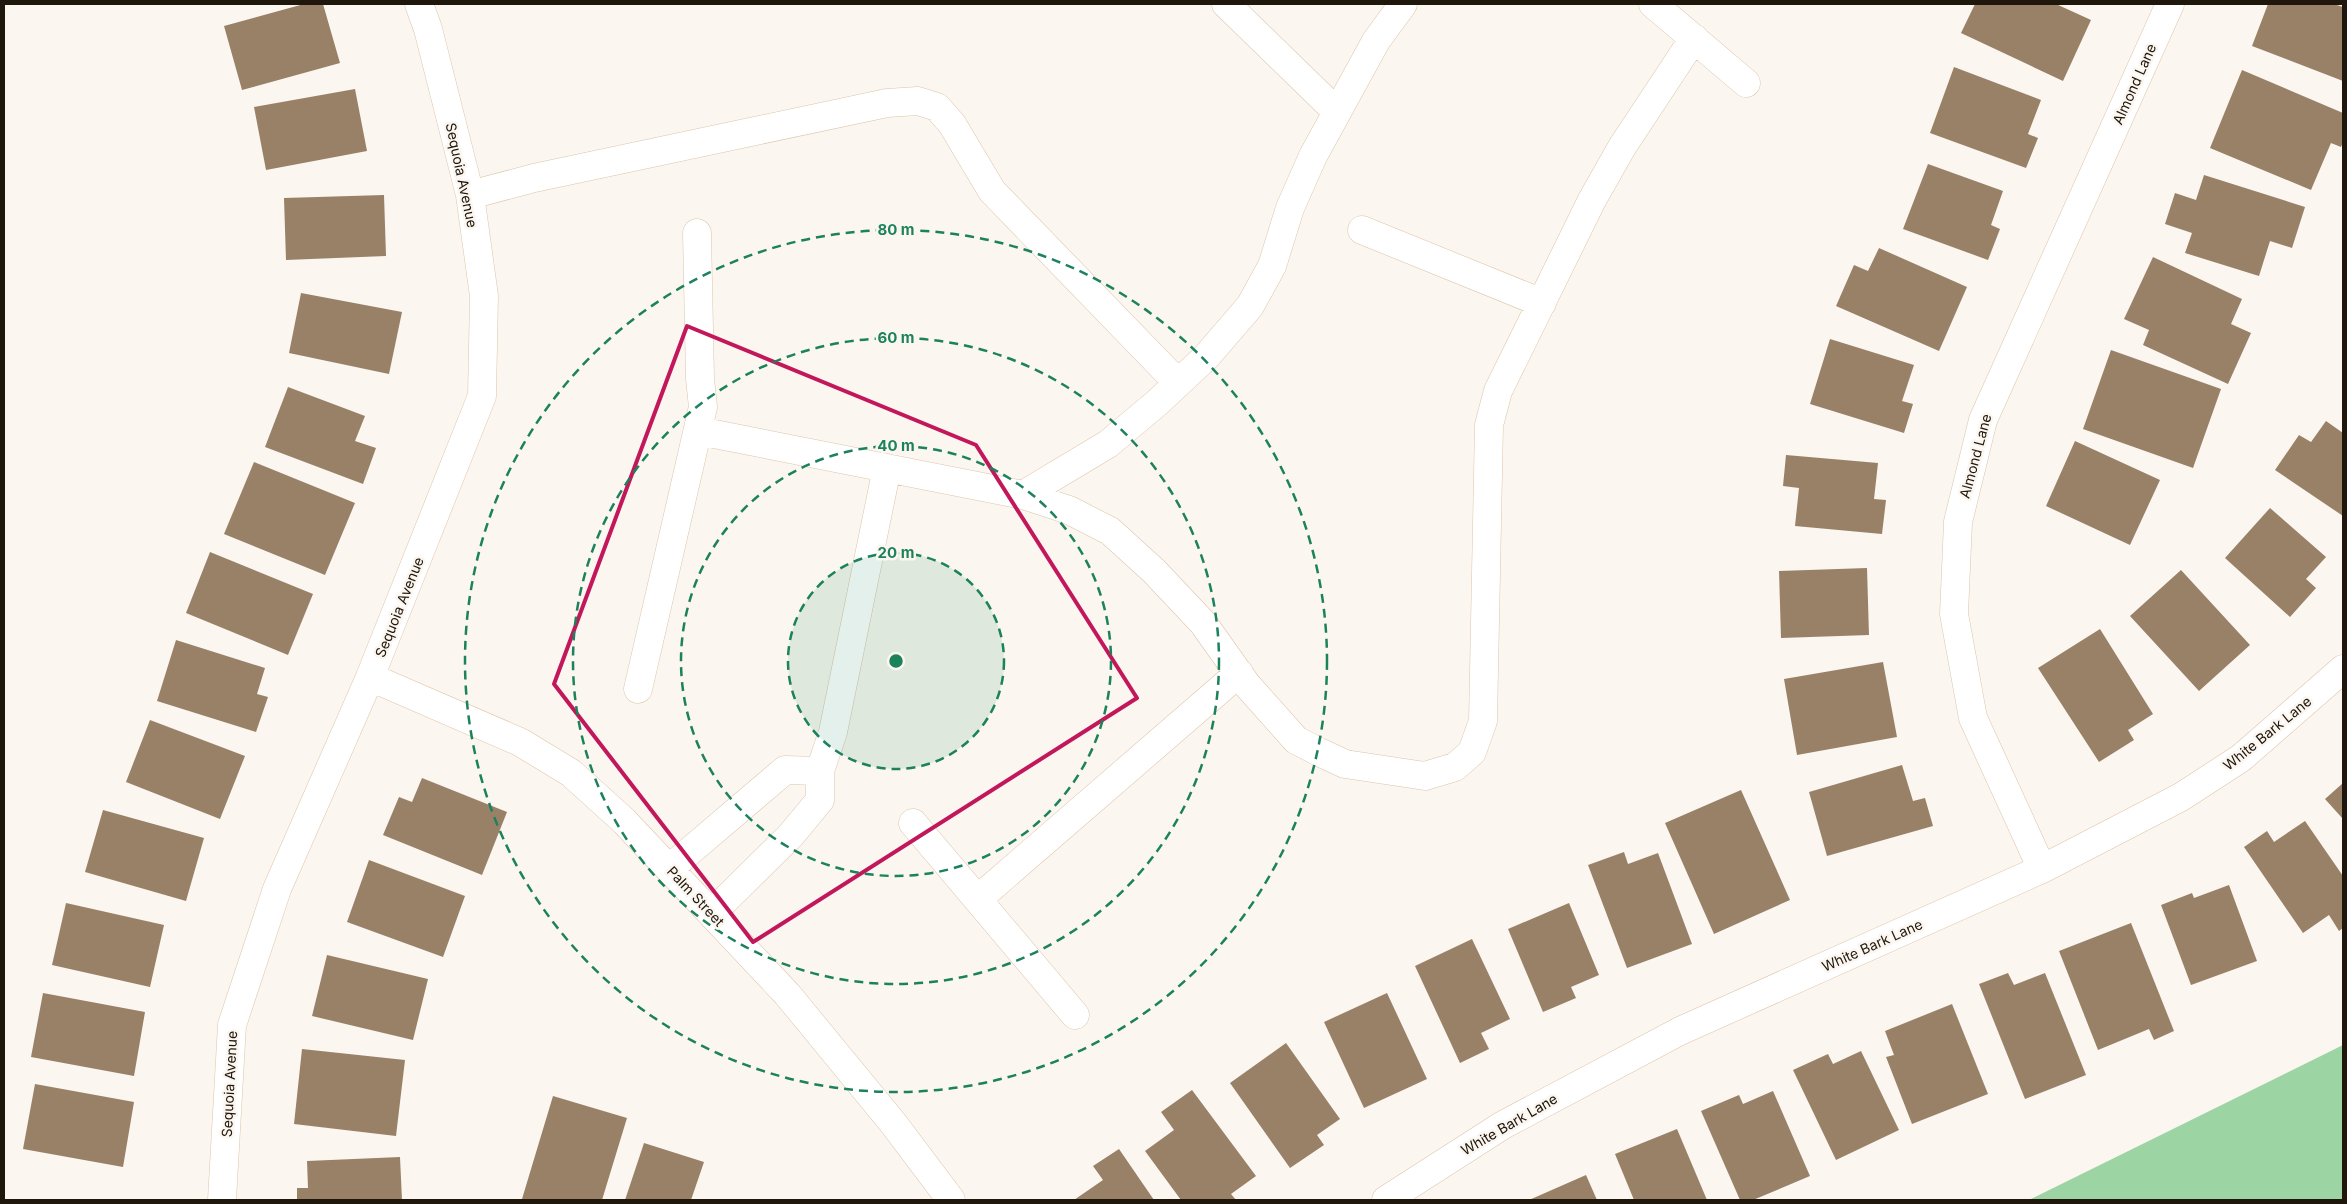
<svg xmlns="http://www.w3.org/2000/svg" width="2347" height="1204" viewBox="0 0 2347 1204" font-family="Inter,sans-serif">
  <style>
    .green { fill: #9cd4a4 }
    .building { fill: #998168 }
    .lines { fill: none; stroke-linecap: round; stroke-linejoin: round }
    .minor-casing { stroke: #dec4a9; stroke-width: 29 }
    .minor { stroke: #fff; stroke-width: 28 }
    .marked { fill: none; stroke: #c2185b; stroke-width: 4; stroke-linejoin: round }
    .ring { fill: none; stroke: #1c825c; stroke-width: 2.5; stroke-dasharray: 9 6 }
    .labels { text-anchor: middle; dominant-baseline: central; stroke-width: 5; stroke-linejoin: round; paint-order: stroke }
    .street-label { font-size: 14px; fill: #1f160c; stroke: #fbf6f0 }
    .centre { fill: #1c825c; stroke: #fbf6f0; stroke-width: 2.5 }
    .ring-label { font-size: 15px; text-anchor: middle; font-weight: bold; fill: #1c825c; stroke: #fbf6f0; stroke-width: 5; stroke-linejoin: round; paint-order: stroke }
  </style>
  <rect width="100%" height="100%" fill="#fbf6f0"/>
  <path class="green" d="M2343,1045V1200H2029Z"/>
  <path class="building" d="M304,4H323L340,63L242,90L224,26Z
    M1975,4H2056L2091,20L2063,81L1961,33Z
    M2268,4H2334L2343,7V81L2252,46Z
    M1954,67L2041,100L2028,134L2038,138L2026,168L1930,133Z
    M2242,70L2343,113V142L2341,147L2331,143L2311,190L2210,148Z
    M355,89L367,151L266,170L254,107Z
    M1928,164L2003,191L1991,225L2000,229L1988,260L1903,229Z
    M2204,175L2305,207L2292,248L2270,241L2259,276L2185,253L2192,233L2165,224L2175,193L2196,200Z
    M384,195L386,256L286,260L284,198Z
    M1879,248L1967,287L1939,351L1836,306L1854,265L1868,271Z
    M2153,257L2242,299L2231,324L2251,333L2228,384L2143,345L2149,330L2124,319Z
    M301,293L402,312L389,374L289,353Z
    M1830,339L1914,365L1902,401L1913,404L1904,433L1810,404Z
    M2111,350L2221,389L2193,468L2083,429Z
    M288,387L365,416L355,441L376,448L363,484L265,447Z
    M2326,421L2343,433V516L2275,470L2299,435L2311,442Z
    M2075,441L2160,480L2130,545L2046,506Z
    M1786,455L1878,463L1874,499L1886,500L1882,534L1795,526L1799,488L1783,486Z
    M254,462L355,503L325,575L224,534Z
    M2270,508L2326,557L2306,579L2316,588L2290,617L2225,558Z
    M210,552L313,594L288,655L186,613Z
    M1867,568L1869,635L1781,638L1779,571Z
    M2181,570L2250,645L2199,691L2130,616Z
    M2100,629L2153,714L2128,730L2134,740L2099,762L2038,668Z
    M176,640L265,668L257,694L268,697L256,732L157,701Z
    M1883,662L1897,737L1797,755L1784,679Z
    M150,720L245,756L220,819L126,782Z
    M1902,765L1913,801L1925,798L1933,826L1827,856L1809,792Z
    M422,778L507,812L482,875L383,835L399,797L412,802Z
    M2343,783V819L2325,799Z
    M1741,790L1790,900L1714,934L1665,823Z
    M103,810L204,838L186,901L85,872Z
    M2305,821L2343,876V928L2339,931L2329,915L2303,933L2244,847L2267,831L2274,842Z
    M1624,852L1628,864L1658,853L1692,944L1627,968L1588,865Z
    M369,860L465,896L443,957L347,922Z
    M2229,885L2257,961L2191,985L2161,905L2192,893L2194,898Z
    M66,903L164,925L150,987L52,965Z
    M1569,903L1599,975L1571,987L1576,998L1543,1012L1508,929Z
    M2131,923L2174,1031L2154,1040L2149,1029L2098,1050L2059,951Z
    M1472,939L1510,1019L1481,1033L1489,1049L1460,1063L1415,966Z
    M327,955L428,979L413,1040L312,1016Z
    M2008,973L2014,985L2045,973L2086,1075L2025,1099L1979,984Z
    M43,993L145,1012L134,1076L31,1057Z
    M1387,993L1427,1079L1364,1108L1324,1022Z
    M1952,1004L1988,1094L1912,1124L1886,1057L1894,1055L1885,1031Z
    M1286,1043L1340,1119L1317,1135L1324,1145L1290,1168L1230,1083Z
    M302,1049L405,1060L396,1136L294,1124Z
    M1861,1051L1899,1130L1836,1160L1793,1070L1828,1054L1833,1064Z
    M35,1084L134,1102L123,1167L23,1149Z
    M1192,1090L1256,1176L1231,1194L1236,1200H1181L1145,1151L1174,1130L1161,1112Z
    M1773,1091L1810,1176L1753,1200H1740L1701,1111L1739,1095L1743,1104Z
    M553,1096L627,1118L602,1200L522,1199Z
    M1677,1129L1707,1200H1634L1615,1154Z
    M644,1143L704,1162L691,1200H625Z
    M1119,1149L1154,1200H1074L1103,1180L1093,1166Z
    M400,1157L402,1200H297V1188H308L307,1161Z
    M1586,1175L1597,1200H1529Z"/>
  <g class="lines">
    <defs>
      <path id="minor" d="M1226,4L1336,111
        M1653,4L1746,83
        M470,195L534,178L887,103L918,101L937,107L952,124L992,191L1178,383
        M1362,230L1542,303
        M699,431L1023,495L1069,510L1110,531L1154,571L1203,623L1247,685L1296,740L1319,752L1345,764L1425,776L1455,767L1472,752L1483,721L1489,425L1498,391L1592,200L1622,147L1694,38
        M1023,495L1108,444L1158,402L1206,357L1250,306L1272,266L1290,208L1313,156L1376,41L1403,4
        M370,677L520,742L571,773L624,821L787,994L893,1123L951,1200
        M638,689L703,407L700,379L697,233
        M913,823L1075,1015
        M670,868L785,770L820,771
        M2042,869L1973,718L1954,614L1958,522L1983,420L2170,4
        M978,899L1239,673
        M712,913L791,835L820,800V771L833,732L887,468
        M222,1200L232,1025L277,889L370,677L482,396L484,296L470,195L428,29L419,4
        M1386,1200L1503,1125L1680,1031L2042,869L2181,797L2241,758L2343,669"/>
    </defs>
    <use href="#minor" class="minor-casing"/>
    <use href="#minor" class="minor"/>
  </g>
  <path class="marked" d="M687,326L976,445L1137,698L753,942L554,684Z"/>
  <circle cx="896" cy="661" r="108" fill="#1c825c" fill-opacity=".12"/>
  <g class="ring">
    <circle cx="896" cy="661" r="108"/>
    <circle cx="896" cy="661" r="215"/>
    <circle cx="896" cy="661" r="323"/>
    <circle cx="896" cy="661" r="431"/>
  </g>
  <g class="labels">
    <g class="street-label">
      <text transform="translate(2134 84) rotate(-66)">Almond Lane</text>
      <text transform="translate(462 175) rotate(78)">Sequoia Avenue</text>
      <text transform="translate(1975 456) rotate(-75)">Almond Lane</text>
      <text transform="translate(399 607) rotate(-68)">Sequoia Avenue</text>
      <text transform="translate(2267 733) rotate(-39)">White Bark Lane</text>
      <text transform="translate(696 896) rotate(47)">Palm Street</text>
      <text transform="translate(1872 945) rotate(-24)">White Bark Lane</text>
      <text transform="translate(229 1084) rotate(-87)">Sequoia Avenue</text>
      <text transform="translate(1509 1124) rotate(-30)">White Bark Lane</text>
    </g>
  </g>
  <circle cx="896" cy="661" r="8" class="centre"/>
  <g class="ring-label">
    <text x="896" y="235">80 m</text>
    <text x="896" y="343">60 m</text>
    <text x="896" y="451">40 m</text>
    <text x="896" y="558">20 m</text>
  </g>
  <rect width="2347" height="1204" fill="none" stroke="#1f160c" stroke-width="10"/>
</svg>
